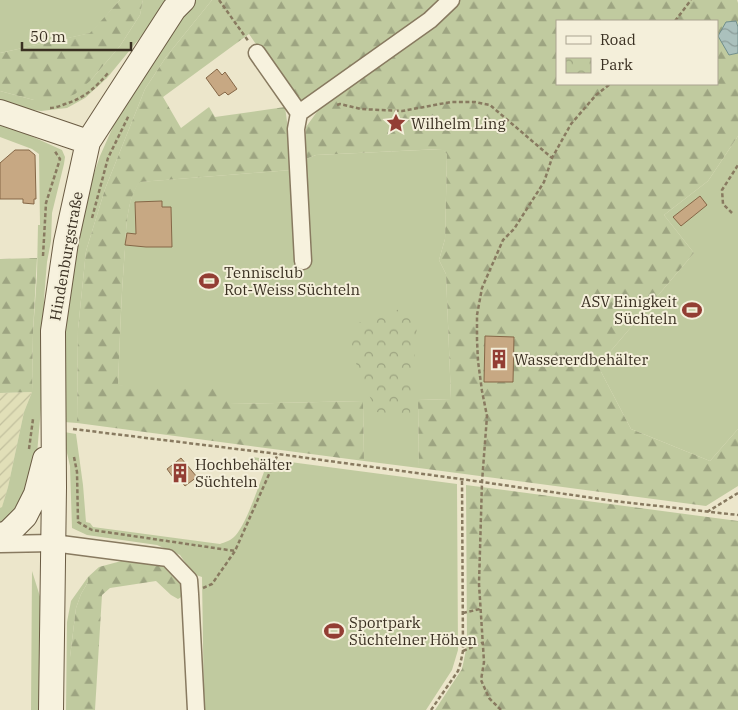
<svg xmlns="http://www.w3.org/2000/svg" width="738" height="710" viewBox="0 0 738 710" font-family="'IBM Plex Serif',serif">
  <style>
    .farmland { fill: url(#farmland-furrows) }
    .grass { fill: #c0ca9f }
    .forest { fill: url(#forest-firs); fill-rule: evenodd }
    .park { fill: url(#park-crowns) }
    .water { fill: url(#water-waves); stroke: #718f8b }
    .building { fill: #c7a883; stroke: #856747 }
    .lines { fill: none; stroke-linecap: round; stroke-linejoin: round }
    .street-casing { stroke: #887a60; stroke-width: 19 }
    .secondary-casing { stroke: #6a5b43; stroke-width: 26 }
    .path { stroke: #887a60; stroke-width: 2.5; stroke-dasharray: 4 2.5; stroke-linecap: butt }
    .street { stroke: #f7f2de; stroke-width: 16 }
    .secondary { stroke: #f7f2de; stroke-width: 24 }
    .labels { text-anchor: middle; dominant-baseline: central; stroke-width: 4; stroke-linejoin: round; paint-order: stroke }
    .poi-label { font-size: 15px; fill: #3a3022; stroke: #f4efda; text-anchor: start }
    .street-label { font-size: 15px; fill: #3a3022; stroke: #f4efda }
  </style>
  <defs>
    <pattern id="farmland-furrows" width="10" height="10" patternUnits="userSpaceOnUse" patternTransform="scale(1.25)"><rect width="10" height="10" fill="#e1dfb8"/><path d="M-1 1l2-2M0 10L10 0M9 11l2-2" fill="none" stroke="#c2c09e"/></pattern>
    <pattern id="forest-firs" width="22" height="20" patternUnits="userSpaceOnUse" patternTransform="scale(1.25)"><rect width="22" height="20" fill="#c0ca9f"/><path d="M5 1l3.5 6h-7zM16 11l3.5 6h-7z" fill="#9da481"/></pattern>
    <pattern id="park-crowns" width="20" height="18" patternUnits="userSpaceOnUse" patternTransform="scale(1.25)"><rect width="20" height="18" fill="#c0ca9f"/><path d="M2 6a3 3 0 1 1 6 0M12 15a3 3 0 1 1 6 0" fill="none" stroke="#9da481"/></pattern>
    <pattern id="water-waves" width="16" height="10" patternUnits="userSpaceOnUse" patternTransform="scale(1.25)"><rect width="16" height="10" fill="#abc1bd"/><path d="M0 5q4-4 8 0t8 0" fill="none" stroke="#8c9d99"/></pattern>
  </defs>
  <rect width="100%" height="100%" fill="#ece6cb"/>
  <path class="farmland" d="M32,392L24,412L8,487L2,508H0V393Z"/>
  <path class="grass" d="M0,0H120L91,33L0,53Z
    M143,0H171L107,78L85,98L67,108L41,111L14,107L0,103V91L34,100L91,80L120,46L140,15Z
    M196,0H212L166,57L145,89L105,189L86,251L78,329L77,423L64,422L66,330L69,282L88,191L100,156L123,104L172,29Z
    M0,122L62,150L65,157L64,164L52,213L51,241L47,262L44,299L42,396L35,477L32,490L0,530V508L2,507L8,487L24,412L32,392L33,332L37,274L38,225H40L39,154L32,149L0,137Z
    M738,136V429L710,461L631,429L598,366L694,253L664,215L708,181Z
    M442,149L447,154L445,239L439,260L446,274L451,399L418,400L419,468L364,461L363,401L229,404L118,385C120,340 121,295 125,249C126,230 127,198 139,182L291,170L303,160L316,155Z
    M64,432L76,434L83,485L86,522L90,523L93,527L220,544C225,542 230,541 234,537C245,527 258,488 264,472L253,457L457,484L458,650L452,670L426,710H204L202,577L193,574L180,555L157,545L87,535L72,528L70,466L64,440Z
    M32,571L42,603V710H31Z
    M88,577V582L81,594L76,608L70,657V710H66L67,622L71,601Z"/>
  <path class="forest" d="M120,0H143L140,15L120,46L91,80L75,94L54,102L34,100L0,91V53L90,33Z
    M212,0H444L385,48L303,101L293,98L249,34L163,97L181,128L209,107L215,117L285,107L289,136L291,170L140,182C127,197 126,230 125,249C121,294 120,339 118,385L227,388L229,404L363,401L364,461L77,423L78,329L86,251L105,189L145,89L166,57Z
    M458,0H737L738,3V27L736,21L729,55L738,53V136L708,181L664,215L694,253L598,366L631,429L710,461L738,429V486L706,506L419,468L418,400L451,399L446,274L439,260L445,239L447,154L441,149L316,155L303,160L306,127L319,109L333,95ZM557,21H717V84H557Z
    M37,258L33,332L32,392L0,393V259Z
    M466,485L738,521V710H435L462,669L467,645Z
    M125,560L153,563L164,567L182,586L183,596L178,599L171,595L156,581L110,588L102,595L95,710H70V657L76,608L81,594L88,582V577L99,567Z"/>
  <path class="park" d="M400,309L417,327L410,415L376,412L351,351L355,324Z"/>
  <path class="water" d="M736,21L738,27V53L729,55L718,36L726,22Z"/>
  <path class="building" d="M217,69L222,75L225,72L237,89L228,95L225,92L219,96L206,78Z
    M15,150H29L35,155L36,199H34V204L23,203V199H0V163Z
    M700,196L707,205L681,226L673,217Z
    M162,201V207H171L172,247H146L125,245L127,233L136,234L135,202Z
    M485,336L514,337L513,382H484Z
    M181,458L197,477L185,486L181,481L178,483L175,480L167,469Z"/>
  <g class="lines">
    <defs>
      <path id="street" d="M257,53L299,113
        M303,261L296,129L299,113L430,20L451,0
        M0,544L53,543L168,558L189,580L190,594L196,710"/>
      <path id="secondary" d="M0,112L88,142
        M0,535L8,533L25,516L36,494L45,459
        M51,710L54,487L53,331L66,242L88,142L174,9L183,0"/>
    </defs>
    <use href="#street" class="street-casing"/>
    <use href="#secondary" class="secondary-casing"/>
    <path class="path" d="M219,0L249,42
      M675,21L691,0
      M337,105L340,104L361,109L402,111L451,102H475L490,105L552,158
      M50,108C55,108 60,106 65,104C85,98 96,87 109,72
      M732,213L723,204L722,190L738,165
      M92,218L108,158L129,115
      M43,256L46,203L60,159L54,150
      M73,429L278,454L482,482L614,501L738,515
      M29,449L33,419
      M74,457L77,472L78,522L92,530L235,551
      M707,512L738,493
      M203,588L212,584L235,551L278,454
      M463,613L480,609
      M463,651L482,643
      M431,710L458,671L460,665L463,651L462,479
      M501,710L489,698L481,680L484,662L479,584L482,482L487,416L482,391L478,361L477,340V315L482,288L503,240L514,229L544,182L552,158L571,124L596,95L610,84"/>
    <use href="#street" class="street"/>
    <use href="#secondary" class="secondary"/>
  </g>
  <defs>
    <symbol id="sight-bare" viewBox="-9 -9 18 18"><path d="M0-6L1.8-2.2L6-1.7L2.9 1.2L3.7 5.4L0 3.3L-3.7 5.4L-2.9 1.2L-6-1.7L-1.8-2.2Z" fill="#933e34" stroke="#f4efda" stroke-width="2.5" paint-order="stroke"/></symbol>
    <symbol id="stadium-bare" viewBox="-9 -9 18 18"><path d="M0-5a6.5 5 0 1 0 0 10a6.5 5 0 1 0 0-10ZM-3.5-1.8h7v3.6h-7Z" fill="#933e34" stroke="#f4efda" stroke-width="2.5" paint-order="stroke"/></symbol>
    <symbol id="building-bare" viewBox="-9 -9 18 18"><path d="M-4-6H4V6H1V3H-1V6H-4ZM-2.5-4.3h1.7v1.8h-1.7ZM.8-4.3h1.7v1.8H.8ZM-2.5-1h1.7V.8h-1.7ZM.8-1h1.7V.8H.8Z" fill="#933e34" stroke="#f4efda" stroke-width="2.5" paint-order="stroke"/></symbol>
  </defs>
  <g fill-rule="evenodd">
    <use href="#sight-bare" x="382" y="109" width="28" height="28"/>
    <use href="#stadium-bare" x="195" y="267" width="28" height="28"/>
    <use href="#stadium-bare" x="678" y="296" width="28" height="28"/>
    <use href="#building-bare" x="485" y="345" width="28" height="28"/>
    <use href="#building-bare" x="166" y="459" width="28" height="28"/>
    <use href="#stadium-bare" x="320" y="617" width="28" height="28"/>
  </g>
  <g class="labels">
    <g class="poi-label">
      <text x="411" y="123">Wilhelm Ling</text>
      <text x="224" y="272">Tennisclub<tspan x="224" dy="17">Rot-Weiss Süchteln</tspan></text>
      <text x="677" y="301" text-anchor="end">ASV Einigkeit<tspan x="677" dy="17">Süchteln</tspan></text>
      <text x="514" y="359">Wassererdbehälter</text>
      <text x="195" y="464">Hochbehälter<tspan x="195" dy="17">Süchteln</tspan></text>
      <text x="349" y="622">Sportpark<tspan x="349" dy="17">Süchtelner Höhen</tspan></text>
    </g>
    <g class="street-label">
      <text transform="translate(66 256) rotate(-80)">Hindenburgstraße</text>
    </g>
  </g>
  <rect x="556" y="20" width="162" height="65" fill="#f4efda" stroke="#aaa390"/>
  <rect x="566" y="36" width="25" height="8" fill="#f7f2de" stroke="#aaa390"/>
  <text x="600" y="45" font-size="15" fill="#3a3022">Road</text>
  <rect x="566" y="58" width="25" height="15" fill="url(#park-crowns)" stroke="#aaa390"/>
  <text x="600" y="70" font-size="15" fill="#3a3022">Park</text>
  <path d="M22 42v8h109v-8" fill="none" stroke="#3a3022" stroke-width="2.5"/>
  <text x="30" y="42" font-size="15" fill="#3a3022" stroke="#f4efda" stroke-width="4" paint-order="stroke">50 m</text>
</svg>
